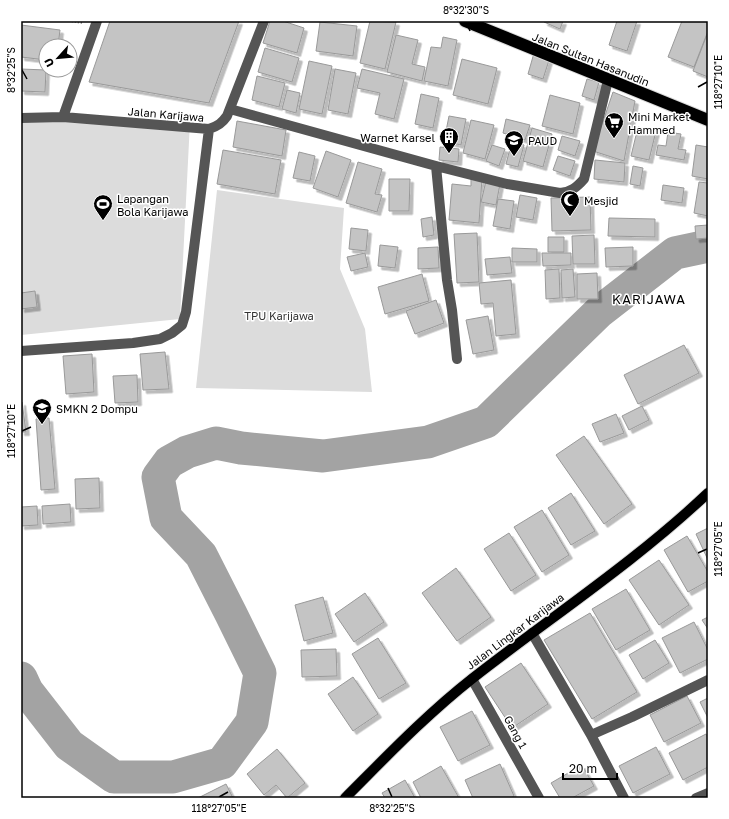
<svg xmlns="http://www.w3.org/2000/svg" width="729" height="819" viewBox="0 0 729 819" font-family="'Golos Text',sans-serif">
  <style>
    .green { fill: #dcdcdc }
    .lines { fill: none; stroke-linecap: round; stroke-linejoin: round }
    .river { stroke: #a3a3a3; stroke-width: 33 }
    .building { fill: #c4c4c4; stroke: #999; filter: url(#shadow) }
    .major-casing { stroke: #dbdbdb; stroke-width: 12 }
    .highway-casing { stroke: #dbdbdb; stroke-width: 14 }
    .path { stroke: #777; stroke-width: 2.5; stroke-dasharray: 1 2; stroke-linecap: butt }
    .minor { stroke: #555; stroke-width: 10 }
    .major { stroke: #000; stroke-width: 10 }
    .highway { stroke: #000; stroke-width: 12 }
    .ticks { fill: none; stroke: #000; stroke-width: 1.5 }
    .labels { text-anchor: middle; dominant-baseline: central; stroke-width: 3; stroke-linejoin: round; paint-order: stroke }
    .street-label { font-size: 11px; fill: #000; stroke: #fff }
    .poi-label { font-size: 11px; fill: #000; stroke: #fff; text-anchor: start }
    .park-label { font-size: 11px; fill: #333; stroke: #fff }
    .quarter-label { font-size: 13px; letter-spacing: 1px; fill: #000; stroke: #fff }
    .neatline { fill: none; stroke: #000; stroke-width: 1.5 }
    .ticks-label { font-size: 10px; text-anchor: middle; fill: #000 }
  </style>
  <defs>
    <filter id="shadow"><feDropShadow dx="3.5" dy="3.5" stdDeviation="0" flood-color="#0004"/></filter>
  </defs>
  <rect width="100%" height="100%" fill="#fff"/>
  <path class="green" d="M21,122H190L180,319L21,335Z
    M217,190L344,208L340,269L365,329L372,392L196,388Z"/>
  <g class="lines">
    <path class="river" d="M21,678L27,691L69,745L114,777H173L222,763L252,722L260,673L231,614L201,555L166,518L158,477L169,462L187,452L216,443L241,448L323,456L428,442L486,422L599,312L675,253L708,246"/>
  </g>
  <path class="building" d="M110,21H239L209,103L89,82Z
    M270,21H283L304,28L297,53L263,43Z
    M370,21L396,22L385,69L360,63Z
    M544,21H563L560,29L544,22Z
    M617,21H637L627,51L609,45Z
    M682,21H708V31L694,67L668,57Z
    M320,22L357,26L353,56L316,51Z
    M21,25L60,30L58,46H46V60L21,57Z
    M708,32V77L693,71Z
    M396,35L418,40L412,64L425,67L422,81L387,72Z
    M443,37L457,40L448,86L424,81L431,47L441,48Z
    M265,48L299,58L292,82L258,72Z
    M534,53L550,57L543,79L528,74Z
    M462,59L497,68L488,104L453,95Z
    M309,61L332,66L322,114L299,109Z
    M21,69L46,70L45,92L21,91Z
    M335,69L356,73L348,114L328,110Z
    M362,69L404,79L394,119L375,114L380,93L357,88Z
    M257,76L285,83L279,107L252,100Z
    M587,79L599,82L594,100L582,96Z
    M287,90L300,93L296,113L282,109Z
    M613,92L635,101L624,161L593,151Z
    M421,94L439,98L433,128L415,124Z
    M550,95L580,103L573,134L542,126Z
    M449,116L466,119L461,145L444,141Z
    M506,119L530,125L525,140L503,133Z
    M471,120L494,125L485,159L463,153Z
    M237,121L286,130L282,156L233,147Z
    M638,127L656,131L649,160L631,156Z
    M532,128L552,134L543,167L523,161Z
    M668,132L681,134L678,149L686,150L684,160L656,155L658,145L666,146Z
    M562,136L580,141L575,156L558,150Z
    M512,141L524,145L518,167L506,164Z
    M492,145L505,149L499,166L486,161Z
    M696,145L708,147V179L692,176Z
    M440,147L459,149L458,162L439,160Z
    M223,150L281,160L275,194L217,184Z
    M326,151L351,160L338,197L313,188Z
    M299,152L315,156L310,181L293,178Z
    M558,156L575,161L570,176L553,170Z
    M595,160L625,163L624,182L594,179Z
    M358,162L382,169L375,194L382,195L377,212L346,203Z
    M633,166L643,168L640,186L630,184Z
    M471,178H482L479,223L449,220L452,184L471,186Z
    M389,179H410L409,211H389Z
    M486,181L500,184L496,205L481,202Z
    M699,182L708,183V216L694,213Z
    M663,185L684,188L682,203L661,200Z
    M520,195L537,198L533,220L516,217Z
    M590,197L591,230L552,231L551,198Z
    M498,199L514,201L510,229L493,226Z
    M432,217L434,235L423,237L421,219Z
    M609,218L655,219V237L608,236Z
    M708,225V238L696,239L695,226Z
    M351,228L368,230L366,251L349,249Z
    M477,233L479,282L457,283L454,234Z
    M594,235L595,264H573L572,236Z
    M548,237H564V252H548Z
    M380,245L398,247L395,268L378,266Z
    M438,247L439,268L418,269V248Z
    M633,247V266L606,267L605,248Z
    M512,248L537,249V262H512Z
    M365,253L368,267L351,271L347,257Z
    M542,253H571V265L543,266Z
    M510,257L512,273L487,275L485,259Z
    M559,269L560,298L546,299L545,270Z
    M573,269L575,297L562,298L561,270Z
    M597,273L598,299H577V274Z
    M422,274L429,301L385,314L378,287Z
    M511,280L516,334L496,336L493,303L481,304L479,283Z
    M35,291L37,307L21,309V293Z
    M436,300L444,323L415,334L406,311Z
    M488,316L494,350L473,354L466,320Z
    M684,345L699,373L638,404L624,375Z
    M165,352L169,389L143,390L140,354Z
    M92,354L94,392L66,394L63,356Z
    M137,375L138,402L115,403L113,376Z
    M21,402H22L26,432H21Z
    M642,406L649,420L629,430L622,416Z
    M616,414L624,433L600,442L592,424Z
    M49,418L55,489L41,490L36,419Z
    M584,436L632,504L604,524L556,455Z
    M99,478L100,508L76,509L75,479Z
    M571,493L595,531L571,545L548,508Z
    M70,504L71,522L43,524L42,506Z
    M37,506L38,525L21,526V507Z
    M542,510L569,555L542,572L514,527Z
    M708,528V560L696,534Z
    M509,533L536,575L511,591L484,549Z
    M687,536L708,572V581L688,592L664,550Z
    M659,560L689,605L659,625L629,580Z
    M456,568L491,617L457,641L422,593Z
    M626,589L650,630L616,650L592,609Z
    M365,593L384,622L354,642L335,614Z
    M323,597L333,633L304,641L295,605Z
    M590,613L637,692L592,719L544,640Z
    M708,617V629L702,620Z
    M694,622L708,650V659L680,673L662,638Z
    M378,638L406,683L379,699L352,654Z
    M655,640L669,663L643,679L629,655Z
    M336,649L337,676L302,677L301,650Z
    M521,663L548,704L512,728L485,687Z
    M353,677L378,714L353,731L328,694Z
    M687,696L701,723L664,742L650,715Z
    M708,698V718L700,702Z
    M472,711L490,745L458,761L440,727Z
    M706,734L708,738V767L683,780L669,753Z
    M656,747L670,774L633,793L619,766Z
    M277,749L305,783L287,798L276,785L264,795L247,774Z
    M500,764L514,796L511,798H473L465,780Z
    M582,765L594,786L572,798H560L551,783Z
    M441,766L459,798H421L413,782Z
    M405,780L415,798H385L382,793Z
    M226,784L233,798H198Z"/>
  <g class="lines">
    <defs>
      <path id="major" d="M345,798C386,757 427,714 473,678C551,617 635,562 708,493"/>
      <path id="highway" d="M465,21L708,120"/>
    </defs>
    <use href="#major" class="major-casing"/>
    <use href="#highway" class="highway-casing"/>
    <path class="path" d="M72,21L83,23"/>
    <path class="minor" d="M230,109L436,166L507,184L560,193C571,192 577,187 584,179L608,80
      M63,117L97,21
      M21,118L63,117L209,129C218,126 222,123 227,116L264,21
      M436,166L447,280L452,310L457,359
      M21,351L133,343L160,339L172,333L182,325L186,312L209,129
      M532,633L591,735L632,717L708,680
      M472,679L539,798
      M591,735L624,798
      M696,798L708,793"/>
    <use href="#major" class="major"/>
    <use href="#highway" class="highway"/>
  </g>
  <path class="ticks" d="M466,22L470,31M22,70L27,79M698,87L707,82M22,431L31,427M698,553L707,549M388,788L392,797M219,797L228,792"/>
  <defs>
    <symbol id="supermarket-pin" viewBox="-11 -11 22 30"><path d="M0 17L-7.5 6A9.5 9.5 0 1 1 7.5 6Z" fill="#000" stroke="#fff"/><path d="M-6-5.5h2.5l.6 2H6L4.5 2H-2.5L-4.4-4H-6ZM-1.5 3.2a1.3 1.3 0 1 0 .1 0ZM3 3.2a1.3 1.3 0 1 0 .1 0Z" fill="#fff"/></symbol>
    <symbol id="building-pin" viewBox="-11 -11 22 30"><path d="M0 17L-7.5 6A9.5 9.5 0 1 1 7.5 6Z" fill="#000" stroke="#fff"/><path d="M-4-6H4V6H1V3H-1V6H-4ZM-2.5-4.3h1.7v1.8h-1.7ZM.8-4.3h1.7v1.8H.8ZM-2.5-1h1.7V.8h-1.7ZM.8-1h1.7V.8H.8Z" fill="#fff"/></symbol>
    <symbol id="school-pin" viewBox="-11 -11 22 30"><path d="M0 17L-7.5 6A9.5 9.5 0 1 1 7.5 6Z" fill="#000" stroke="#fff"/><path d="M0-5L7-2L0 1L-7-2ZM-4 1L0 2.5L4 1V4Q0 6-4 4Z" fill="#fff"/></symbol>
    <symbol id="mosque-pin" viewBox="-11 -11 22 30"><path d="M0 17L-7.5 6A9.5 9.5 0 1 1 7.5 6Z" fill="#000" stroke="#fff"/><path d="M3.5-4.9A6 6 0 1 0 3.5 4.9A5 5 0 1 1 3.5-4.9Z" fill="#fff"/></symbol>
    <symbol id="stadium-pin" viewBox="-11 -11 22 30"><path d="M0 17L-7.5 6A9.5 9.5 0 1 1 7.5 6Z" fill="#000" stroke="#fff"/><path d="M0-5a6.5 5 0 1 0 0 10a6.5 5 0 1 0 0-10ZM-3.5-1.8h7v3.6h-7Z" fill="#fff"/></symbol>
  </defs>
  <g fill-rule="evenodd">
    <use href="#supermarket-pin" x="603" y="111" width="22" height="30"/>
    <use href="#building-pin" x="438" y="126" width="22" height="30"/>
    <use href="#school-pin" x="503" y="129" width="22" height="30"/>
    <use href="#mosque-pin" x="559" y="189" width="22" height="30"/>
    <use href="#stadium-pin" x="92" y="193" width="22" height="30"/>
    <use href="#school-pin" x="31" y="397" width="22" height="30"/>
  </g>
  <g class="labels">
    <g class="street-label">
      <text transform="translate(591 59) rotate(22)">Jalan Sultan Hasanudin</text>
      <text transform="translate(166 114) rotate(5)">Jalan Karijawa</text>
      <text transform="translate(515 631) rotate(-37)">Jalan Lingkar Karijawa</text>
      <text transform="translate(516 732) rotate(61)">Gang 1</text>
    </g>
    <g class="poi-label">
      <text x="628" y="116">Mini Market<tspan x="628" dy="13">Hammed</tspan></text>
      <text x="435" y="137" text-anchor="end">Warnet Karsel</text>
      <text x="528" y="140">PAUD</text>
      <text x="117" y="198">Lapangan<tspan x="117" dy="13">Bola Karijawa</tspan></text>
      <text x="584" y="200">Mesjid</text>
      <text x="56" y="408">SMKN 2 Dompu</text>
    </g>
    <g class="park-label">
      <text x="279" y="315">TPU Karijawa</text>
    </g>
    <g class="quarter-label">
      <text x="649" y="299">KARIJAWA</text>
    </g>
  </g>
  <rect width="729" height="819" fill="none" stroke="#ffffff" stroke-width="44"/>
  <g transform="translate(58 58) rotate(243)"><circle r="19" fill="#ffffff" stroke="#999999"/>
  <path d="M0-3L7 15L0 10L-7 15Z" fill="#000000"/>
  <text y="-6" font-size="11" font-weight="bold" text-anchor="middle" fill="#000000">U</text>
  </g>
  <path d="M563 773v6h54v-6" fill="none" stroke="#000000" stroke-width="2"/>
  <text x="569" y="773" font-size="12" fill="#000000" stroke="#ffffff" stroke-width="3" paint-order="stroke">20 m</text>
  <rect x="22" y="22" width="685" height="775" class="neatline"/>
  <g class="ticks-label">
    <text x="466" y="14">8°32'30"S</text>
    <text transform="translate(11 70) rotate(-90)" y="4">8°32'25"S</text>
    <text transform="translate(718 82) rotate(-90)" y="4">118°27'10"E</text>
    <text transform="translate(11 431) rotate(-90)" y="4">118°27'10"E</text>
    <text transform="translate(718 549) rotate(-90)" y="4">118°27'05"E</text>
    <text x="219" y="812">118°27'05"E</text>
    <text x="392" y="812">8°32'25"S</text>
  </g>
</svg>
